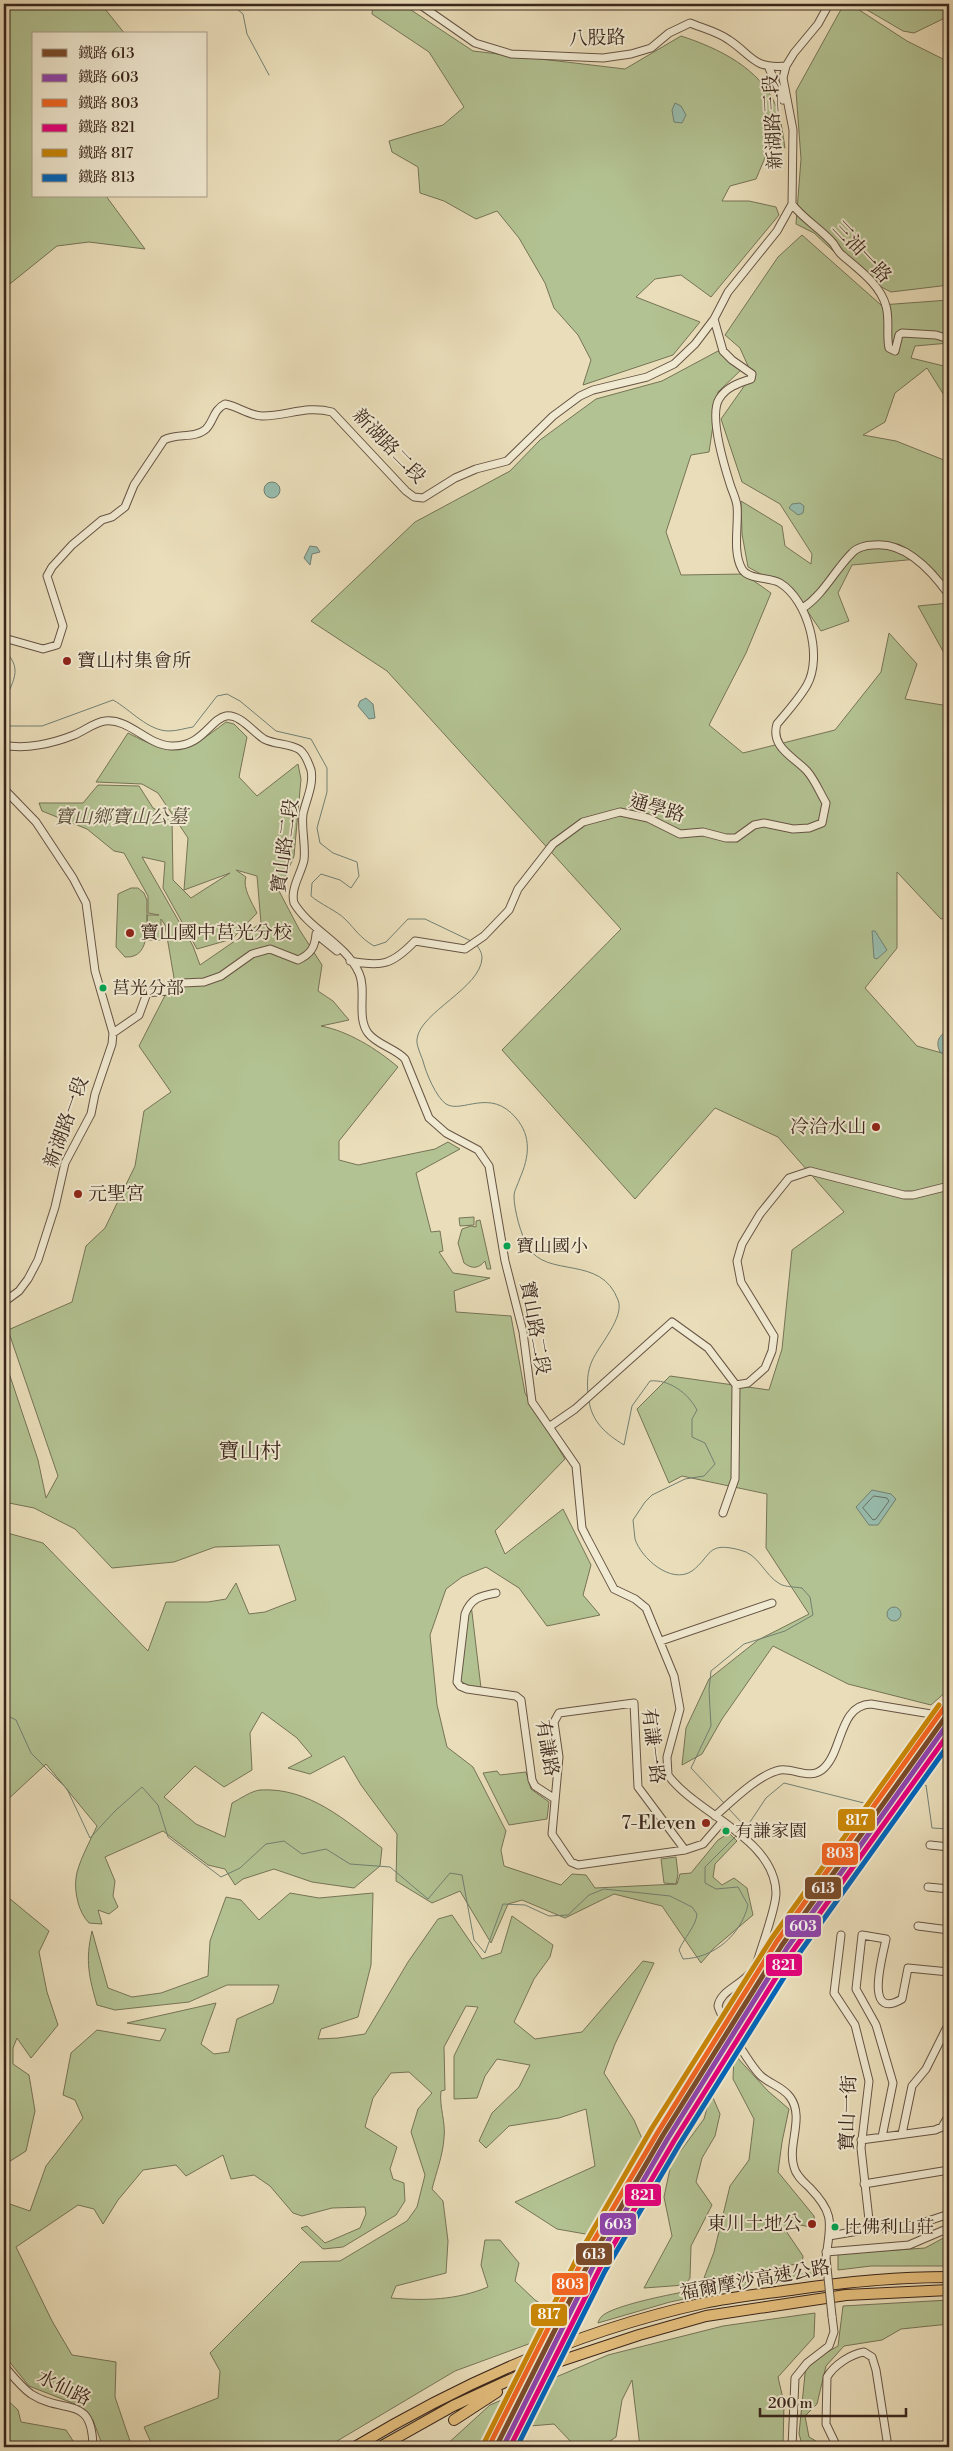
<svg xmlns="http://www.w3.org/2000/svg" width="953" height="2451" viewBox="0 0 953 2451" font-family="'Libre Bodoni','Noto Serif TC',serif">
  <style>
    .green { fill: #b3c292; stroke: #767457; fill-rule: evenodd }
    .water { fill: #98bcad; stroke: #728073 }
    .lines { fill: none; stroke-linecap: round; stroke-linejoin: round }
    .shore { stroke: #697164; stroke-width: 1 }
    .stream { stroke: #728073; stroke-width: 1 }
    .minor-casing { stroke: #665444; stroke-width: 9 }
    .highway-casing { stroke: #3a261c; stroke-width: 12 }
    .minor { stroke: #f1ead2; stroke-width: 7 }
    .highway { stroke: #e5bf7d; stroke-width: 10 }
    .minor-bridge-casing { stroke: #665444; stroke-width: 9; stroke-linecap: butt }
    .minor-bridge { stroke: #f1ead2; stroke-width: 7 }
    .rail-1-casing { stroke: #f1ead2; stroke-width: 9 }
    .rail-2-casing { stroke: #f1ead2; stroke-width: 9 }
    .rail-3-casing { stroke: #f1ead2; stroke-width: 9 }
    .rail-4-casing { stroke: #f1ead2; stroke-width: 9 }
    .rail-5-casing { stroke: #f1ead2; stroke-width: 9 }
    .rail-6-casing { stroke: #f1ead2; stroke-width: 9 }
    .rail-1 { stroke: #7a4b2a; stroke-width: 5 }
    .rail-2 { stroke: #8e44ad; stroke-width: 5 }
    .rail-3 { stroke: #f26522; stroke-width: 5 }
    .rail-4 { stroke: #e5007d; stroke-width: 5 }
    .rail-5 { stroke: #c88607; stroke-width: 5 }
    .rail-6 { stroke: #0065bd; stroke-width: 5 }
    .poi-dot { fill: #8f2418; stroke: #f1ead2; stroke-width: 2 }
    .bus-dot { fill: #00a651; stroke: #f1ead2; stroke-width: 2 }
    .labels { text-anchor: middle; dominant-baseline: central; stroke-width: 4; stroke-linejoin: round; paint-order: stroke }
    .bus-label { font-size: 18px; fill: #3a261c; stroke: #f1ead2; text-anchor: start }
    .street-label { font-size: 19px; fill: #3a261c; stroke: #f1ead2 }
    .poi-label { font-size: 19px; fill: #3a261c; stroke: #f1ead2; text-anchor: start }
    .park-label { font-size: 19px; font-style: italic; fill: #584d3a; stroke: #f1ead2 }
    .quarter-label { font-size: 21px; fill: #3a261c; stroke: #f1ead2 }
    .line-badge { stroke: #f1ead2; stroke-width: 2 }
    .badge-label { font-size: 14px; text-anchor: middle; font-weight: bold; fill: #fff }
  </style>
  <rect width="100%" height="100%" fill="#eadeba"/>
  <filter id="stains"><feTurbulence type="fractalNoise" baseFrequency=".004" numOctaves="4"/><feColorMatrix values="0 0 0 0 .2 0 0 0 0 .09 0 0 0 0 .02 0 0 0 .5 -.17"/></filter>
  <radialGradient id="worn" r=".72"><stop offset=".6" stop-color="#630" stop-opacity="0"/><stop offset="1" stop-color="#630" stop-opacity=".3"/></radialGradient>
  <path class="green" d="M4,4H101L125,34H34V196H106L145,249L89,242L57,246L6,287L4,292Z
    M373,4H402L473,51L625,69L681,36C718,48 760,68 776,106C781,118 783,135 785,148L772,141L756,179L730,186L722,201H749L776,207L779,215L711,297L681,275L655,279L636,297L700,322L673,355L583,385L591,360L578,335L554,308L545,283L519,238L497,211L476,219L444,201L420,193L418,167L392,152L389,141L443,125L464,107L429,52L372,14Z
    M844,4H850L907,41L949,62V285L891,292L860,276L814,233L796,224L801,159L796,91Z
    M857,4H949V16L914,33L903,31Z
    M802,235L881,305L949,300V343L915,346L911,358L948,367L949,397L947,400L927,368L895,393L885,422L863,435L896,441L949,462V594L918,559L852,565L838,593L849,621L821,631L795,593L748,567L742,534L741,501L782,526L785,546L811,564L812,554L780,504L742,482L721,419L752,375L740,348L725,335L778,257Z
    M718,351L742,369L718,392L709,452L691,455L666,532L681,575L744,574L771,593L746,653L709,725L743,753L835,730L881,672L889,633L917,664L905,699L949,706V917L941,919L897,872V948L865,988L917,1046L949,1055V1689L931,1705L848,1684L773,1646L722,1719L702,1754L682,1765L686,1728L709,1679L758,1640L809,1614L766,1548L767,1494L682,1476L669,1483L637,1409L670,1376L769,1390L782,1349L792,1250L844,1212L778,1137L715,1108L635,1199L502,1050L621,929L387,671L311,621L415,522L510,471L540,440L596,399L662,381Z
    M949,603V662L918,606Z
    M226,722L234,724L247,737L239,777L257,796L298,764L301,779L294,856L279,891L299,929L322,965L318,991L333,1001L349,1020L321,1026C348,1031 377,1049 398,1067L339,1141V1160L358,1165L435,1149L448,1142L460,1149L416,1173L431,1232L440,1231L443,1251L439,1252L453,1273L490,1278L454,1291L456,1312L511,1316L525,1393L565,1459L495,1531L505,1554L563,1509L591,1565L583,1595L600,1615L547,1626L519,1588L486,1567L462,1577L446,1589L430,1635L437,1705L447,1747L473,1767L506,1831L501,1850L504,1866L561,1885L572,1874L586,1875L595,1888L677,1884L680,1874L691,1873L718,1840L729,1833L737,1841L715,1864L713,1877L722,1885L734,1878L747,1888L753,1915L714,1948L701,1963L662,1906L614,1894L565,1918L522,1900L508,1904L491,1943L460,1891L432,1903L396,1881L397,1834L361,1785L344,1756L310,1774L288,1768L312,1756L297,1738L262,1712L250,1733L252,1770L224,1787L195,1766L164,1797L196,1824L225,1837L232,1803C240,1799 251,1791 260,1790C309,1787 346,1821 382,1848L380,1866L354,1888L312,1882L274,1869L243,1879L235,1885L225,1869L208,1865L163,1831L105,1857L115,1881L113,1896L118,1907L109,1914L98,1910L102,1924L89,1923C79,1913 74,1893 76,1878C77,1865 91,1839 97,1826L46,1764L4,1803V1532L43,1543L148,1651L166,1602H208L226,1599L236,1583L249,1614L265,1612L296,1600L279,1545L215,1547L174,1562L112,1568L75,1529L34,1508L4,1502V1358L38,1460L46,1498L58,1476L8,1330L72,1302L86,1246L105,1228L135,1166L144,1111L171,1092L139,1046L174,978L165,925L161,919V940H148L147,915H159L148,913V896L124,853L114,851L87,829L42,811L39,803H83L98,785L139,786L153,808L172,818L173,880L191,898L230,873L184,890L188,838L158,793L142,784L96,782L128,733C176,758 184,754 226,722ZM142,857L165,862L163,888L197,949L232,939L257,913C252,903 242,887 246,877L236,870L257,876L261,923L200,965L193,946Z
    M131,888H138L144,893L147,900C146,919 153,959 125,957L116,947L118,894Z
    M474,1217V1225L460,1226L459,1218Z
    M480,1220L491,1269H487L485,1261C478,1269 472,1269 464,1263L458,1243L462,1229L471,1226L476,1227V1221Z
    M471,1604L481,1688L462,1685L459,1681L467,1615Z
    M497,1771L500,1775L526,1772L531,1789L549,1802L547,1819L509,1825L483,1773Z
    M676,1857L678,1874L676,1884L664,1883L661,1859Z
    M290,1893L319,1898L373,1893L371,1965L358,2017L321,2029L318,2039L338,2038L365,2034L408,1962L438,1919L452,1915L482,1959L501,1953L512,1916L553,1945L550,1957L534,1979L514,2022L535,2039L582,2032L643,1961L654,1963L615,2044L604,2073L634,2120L643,2141L591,2235L557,2229L515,2202L595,2166L586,2109L559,2118L509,2126L486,2148L479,2141L492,2113L519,2087L530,2065L497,2059L485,2076L477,2098L454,2099V2056L478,2007L466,2006L444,2047L445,2090L441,2091C439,2107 446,2122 444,2138C443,2155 436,2173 432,2189L443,2201L448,2241L446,2273L396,2286L391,2298C425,2301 457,2300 488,2287L481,2265L485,2240H500L519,2263L515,2281L535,2300L575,2325L573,2331L534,2342L455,2371L327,2447H153L144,2427L218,2398L220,2371L210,2353L301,2262L340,2261L407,2221L417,2207L425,2175L411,2132L418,2109L432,2093L409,2072L391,2073L373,2098L365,2127L397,2147L390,2169L393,2179L404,2183L405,2201L396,2215L343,2247L323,2249L301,2228L307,2226L325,2243L360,2228L366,2214L365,2207L332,2208L302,2216L293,2213L270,2186L254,2175L231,2179L223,2155L186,2176L176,2165L143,2170L118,2200L103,2224L94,2209L78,2205L16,2247L52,2321L72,2355L116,2362L115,2397L132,2447H103L93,2420L75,2404L29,2386L4,2355V2202L30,2211L46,2166L83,2118L75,2100L63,2095L71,2053L97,2030L160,2041L166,2029L127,2023L216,2003L201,2044L214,2054L229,2052L237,2019L273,2003L279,1985H227L189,2002L115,2010L97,2005C89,1977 85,1961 92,1931L108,1988L132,1997L161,1993L208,1976L210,1941L226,1897L241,1900L259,1920Z
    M4,1894L49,1931L39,1952L47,1992L58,2025L31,2058L17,2038L13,2048V2064L29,2075L35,2111L26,2151L4,2165Z
    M734,2054L768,2091L789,2109L782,2142L778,2172L814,2216L815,2228L791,2223L786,2231L803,2256L802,2263L744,2274L704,2278L714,2252L730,2186L749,2160L754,2119L733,2079Z
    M711,2093L720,2114L715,2136L702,2158L696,2182L712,2205L691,2246L690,2278L685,2285L644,2288L672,2236L664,2197L671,2164L704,2119Z
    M949,2235V2266H871L838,2270V2254L925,2248Z
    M808,2267L817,2276L761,2282L763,2279Z
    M750,2282L752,2285L670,2302L598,2323C598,2321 601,2317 602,2316C619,2301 724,2284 750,2282Z
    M949,2300V2324L901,2329L882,2340L844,2346L826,2366L817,2404L805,2416L809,2437L821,2444L820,2447H803L799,2434L806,2364L838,2346L843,2306Z
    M815,2313L814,2337L778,2377L784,2403L783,2447H640L632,2380L622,2400L616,2437L601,2447L575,2446L554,2424L530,2426L521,2447H444L490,2405L608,2355L723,2326Z
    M4,2397L18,2410L21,2422L66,2430L77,2447H4Z"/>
  <path class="water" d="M675,103L681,106L686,115L682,123L674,122L672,110Z
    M264 490a8 8 0 1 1 16 0a8 8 0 1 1-16 0Z
    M800,503L804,506L803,513L798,515L789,508L792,504Z
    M310,546L317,547L320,552L312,554L310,565L304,558Z
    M366,698L373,704L375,718L369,719L358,706L360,701Z
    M872,931H875L887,950L877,959L874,958Z
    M949,1029V1057L940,1052C935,1041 939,1036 949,1029Z
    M872,1490L891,1494L896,1499L878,1525H869L856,1507Z
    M887 1614a7 7 0 1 1 14 0a7 7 0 1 1-14 0Z"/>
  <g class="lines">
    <path class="shore" d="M874,1496L887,1498L889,1501L876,1519L873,1520L863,1508Z"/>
    <path class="stream" d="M231,4L243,14L247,34L269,75
      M4,650C28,673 6,685 4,710C4,715 6,721 7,726H42L113,700C131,710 148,731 169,731C177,731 186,728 193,727L217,696L227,694L240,701L276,731L311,739L327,768V792L317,828L320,843L333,853L357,862L359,876L351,888L340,880L321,874L312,883L311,896C320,904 337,911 345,919C356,930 359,937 374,946L386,942L408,919H425L471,941
      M476,944C479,948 482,953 482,958C481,988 420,1012 417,1039C416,1045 421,1055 423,1061C426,1073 436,1097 446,1104C462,1114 490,1087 516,1118C532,1137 529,1157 520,1178C518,1184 514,1191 514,1196C514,1210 521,1235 528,1247C547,1279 601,1254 618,1300C625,1317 599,1345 592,1361C587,1372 587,1383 588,1394
      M589,1401C592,1422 606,1434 624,1445L632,1406L650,1381C669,1379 688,1393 697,1410L692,1419V1437L705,1443L715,1464L704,1476L685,1479L652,1495L645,1502L633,1520C634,1526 634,1533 635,1539C641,1558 671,1585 692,1571C712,1556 706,1541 740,1550C759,1554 764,1575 780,1584C785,1587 796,1587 802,1588L810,1597L813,1615L785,1631L744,1644L711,1671L709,1690L711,1726L691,1768L725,1804
      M4,1714L16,1720L31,1753L67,1789L90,1838L115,1811L142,1787L158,1805L168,1837L221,1877L240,1868L266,1844L284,1841L302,1854L326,1849L350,1864L390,1867L428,1899L450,1873L462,1875L474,1940L485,1953L503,1904L525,1905L549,1916L568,1915L589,1895L604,1889L670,1896L692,1907L697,1914C696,1926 684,1938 679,1950L683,1959C714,1958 741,1935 748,1905L738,1887L716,1889L705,1883V1867L737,1835
      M729,1809L742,1823L748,1825L766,1798L784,1783L864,1803L926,1785L932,1828L949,1829
      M740,1832L748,1825"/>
    <defs>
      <path id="minor" d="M419,4L475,43L511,54L603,58L631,54L651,48L669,33L690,23C702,28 718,32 729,40C753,56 753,69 786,66
        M769,68L783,100
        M792,204C803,219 820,228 833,243C836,247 838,252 842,255C858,269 880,284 886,306C890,320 886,334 889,348L895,351L899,335L902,333L936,335L949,339
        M803,608C824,594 834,571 852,553C856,548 866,545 873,545C905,541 932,571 949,595
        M4,638L43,649L57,645L63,626L47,576L52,567L72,545L102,520L112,517L125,507L134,485L164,440C176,433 195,439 206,429C214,421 213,410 225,404C238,406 247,415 262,416C288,416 306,405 332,412L406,491L414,497L423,498L455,478L476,469L507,461L553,416L580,396L593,390L647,377L674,364L695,344L714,319L728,292L777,231L792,204L793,130L783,78L786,66L794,53L818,24L829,4
        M4,745C25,750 54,743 74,735C84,731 95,722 105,721C129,718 147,745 171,746C203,747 210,719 226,716C240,714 253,732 264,739C275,745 290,743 300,750C305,754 309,764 311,770C314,785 306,800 303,814C301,829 306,845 304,860C301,874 290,889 294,903C310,930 345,943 359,973C367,990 356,1017 368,1033C377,1045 395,1048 405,1059L429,1118L446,1133L478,1150L489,1166L505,1261L523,1332L532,1402L576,1466L582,1528L587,1538L614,1589L635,1599L646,1608L674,1676L680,1709L667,1757L668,1775C696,1814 775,1838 776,1893C776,1908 763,1942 758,1959C750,1985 721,1987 718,2006C721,2018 751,2066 760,2075C769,2084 782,2086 790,2097C805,2117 787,2145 794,2167C796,2176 804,2182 810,2188C836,2215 830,2224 826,2258
        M4,789L36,822L73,878L86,903L95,971L113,1033L112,1044L95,1094L91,1114L65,1163L55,1207L38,1260L28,1279L19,1291L4,1302
        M350,961C382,967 392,965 415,941L465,949L484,936L509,910L518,889L553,844L583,822L620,812L648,818L680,834L703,832L726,838H736L754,825L764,823L793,829L809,828L822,823L826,803C820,793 815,780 807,771C794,757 770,747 777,724C787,712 799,699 807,685C823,657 808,600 780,583C770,577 748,580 742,569C732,552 739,524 737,506C736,498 732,491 730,484C724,465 709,416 719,399C726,387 739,383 751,379L752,374L732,360L723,351L714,319
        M113,1033L139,1015L147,993L168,991L183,983L204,982L221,976L252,954L270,949L298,960C311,954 315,947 316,934L337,951
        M549,1427L575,1409L672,1322L708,1348L736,1385L748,1383L765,1368L772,1351L774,1336L741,1282L737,1261L742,1244L760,1214L789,1178L810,1171L904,1195H913L949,1186
        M723,1513L735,1479L736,1385
        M496,1593C480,1596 471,1598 465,1614L457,1682L460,1686L467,1689L516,1696L521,1700L532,1780L535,1786L555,1799
        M661,1641L772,1603
        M715,1816C731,1802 759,1774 780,1770C795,1768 811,1781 824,1768C843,1750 839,1705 871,1704L949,1717
        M930,1845L949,1847
        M685,1850L638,1787L634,1703L559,1713L554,1722L559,1757L552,1834L571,1862L578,1865L685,1850L703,1844L722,1822
        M928,1887L949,1889
        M918,1926L949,1930
        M902,2134L912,2086L926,2069L949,2023
        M882,2137L893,2083L876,2025L856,1989L862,1935L886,1939C883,1955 863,2022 902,1999L908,1968L949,1972
        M861,2140L935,2130L942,2127L949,2115
        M864,2184L949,2170
        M870,2229L916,2225L949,2214
        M829,2236L870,2229L861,2148L869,2081L855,2025L834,1993L841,1935
        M826,2252L909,2245L949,2228
        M4,2366C12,2375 21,2387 31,2394C65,2416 92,2393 93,2447
        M792,2447L795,2378L807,2363L829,2346L834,2332L832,2316
        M837,2447L826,2424L827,2377C834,2365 851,2354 864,2352L872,2357L876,2370L888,2447"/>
      <path id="highway" d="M454,2420L497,2392
        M355,2447C463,2382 581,2330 704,2303C733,2297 762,2294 791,2290C844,2282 896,2277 949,2277
        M380,2447L453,2406L527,2372L639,2335L706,2316L846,2295L949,2290"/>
    </defs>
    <use href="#minor" class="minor-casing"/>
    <use href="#highway" class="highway-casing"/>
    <use href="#minor" class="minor"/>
    <use href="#highway" class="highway"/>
    <defs>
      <path id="minor-bridge" d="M826,2258L832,2316"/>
    </defs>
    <use href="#minor-bridge" class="minor-bridge-casing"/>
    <use href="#minor-bridge" class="minor-bridge"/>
    <defs>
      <path id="rail-1" d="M496,2447L589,2262L663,2135L782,1945L949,1712"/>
      <path id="rail-2" d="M503,2447L594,2265L668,2138L787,1948L949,1722"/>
      <path id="rail-3" d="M490,2444L583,2259L658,2132L777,1941L944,1708"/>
      <path id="rail-4" d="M510,2447L600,2268L674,2141L792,1952L949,1733"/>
      <path id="rail-5" d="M485,2441L578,2256L652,2128L772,1938L939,1705"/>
      <path id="rail-6" d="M517,2447L605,2271L679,2145L798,1955L949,1744"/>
    </defs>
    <use href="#rail-1" class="rail-1-casing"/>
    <use href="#rail-2" class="rail-2-casing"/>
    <use href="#rail-3" class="rail-3-casing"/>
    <use href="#rail-4" class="rail-4-casing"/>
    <use href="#rail-5" class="rail-5-casing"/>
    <use href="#rail-6" class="rail-6-casing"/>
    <use href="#rail-1" class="rail-1"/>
    <use href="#rail-2" class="rail-2"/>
    <use href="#rail-3" class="rail-3"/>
    <use href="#rail-4" class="rail-4"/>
    <use href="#rail-5" class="rail-5"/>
    <use href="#rail-6" class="rail-6"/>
  </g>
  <g class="poi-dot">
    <circle cx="67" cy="661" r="5"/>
    <circle cx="130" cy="933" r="5"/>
    <circle cx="876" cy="1127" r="5"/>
    <circle cx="78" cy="1194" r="5"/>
    <circle cx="706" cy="1823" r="5"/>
    <circle cx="812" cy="2224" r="5"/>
  </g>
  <g class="bus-dot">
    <circle cx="103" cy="988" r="4.5"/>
    <circle cx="507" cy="1246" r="4.5"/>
    <circle cx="726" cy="1831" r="4.5"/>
    <circle cx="835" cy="2227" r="4.5"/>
  </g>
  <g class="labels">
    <g class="bus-label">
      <text x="112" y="988">莒光分部</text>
      <text x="516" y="1246">寶山國小</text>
      <text x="735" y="1831">有謙家園</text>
      <text x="844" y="2227">比佛利山莊</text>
    </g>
    <g class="street-label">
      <text transform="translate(597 38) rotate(-2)">八股路</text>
      <text transform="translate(773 122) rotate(-93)">新湖路三段</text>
      <text transform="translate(862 252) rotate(47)">三油一路</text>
      <text transform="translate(389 446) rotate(46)">新湖路二段</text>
      <text transform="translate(657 808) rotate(16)">通學路</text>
      <text transform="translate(285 846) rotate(-82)">寶山路二段</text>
      <text transform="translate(66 1122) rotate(-70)">新湖路一段</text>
      <text transform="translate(535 1328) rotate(80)">寶山路二段</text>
      <text transform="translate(653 1746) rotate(83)">有謙一路</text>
      <text transform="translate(547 1748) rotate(80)">有謙路</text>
      <text transform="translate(848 2113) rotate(-88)">寶山一街</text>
      <text transform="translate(755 2280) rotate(-10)">福爾摩沙高速公路</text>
      <text transform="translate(64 2388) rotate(26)">水仙路</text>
    </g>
    <g class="poi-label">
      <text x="77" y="661">寶山村集會所</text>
      <text x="140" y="933">寶山國中莒光分校</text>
      <text x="866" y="1127" text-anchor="end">冷洽水山</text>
      <text x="88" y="1194">元聖宮</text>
      <text x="696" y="1823" text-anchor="end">7-Eleven</text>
      <text x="802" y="2224" text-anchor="end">東川土地公</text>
    </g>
    <g class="park-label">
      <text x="121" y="817">寶山鄉寶山公墓</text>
    </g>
    <g class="quarter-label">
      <text x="250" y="1452">寶山村</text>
    </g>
  </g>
  <g class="line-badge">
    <rect x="837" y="1808" width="39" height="24" rx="5" fill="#c88607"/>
    <rect x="821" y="1842" width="38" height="24" rx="5" fill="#f26522"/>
    <rect x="804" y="1876" width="38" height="24" rx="5" fill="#7a4b2a"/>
    <rect x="784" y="1914" width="38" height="24" rx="5" fill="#8e44ad"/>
    <rect x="765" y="1953" width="38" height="24" rx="5" fill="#e5007d"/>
    <rect x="624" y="2183" width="38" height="24" rx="5" fill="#e5007d"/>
    <rect x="599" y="2212" width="38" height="24" rx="5" fill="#8e44ad"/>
    <rect x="575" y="2242" width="38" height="24" rx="5" fill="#7a4b2a"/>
    <rect x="551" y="2272" width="38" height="24" rx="5" fill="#f26522"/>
    <rect x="530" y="2303" width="38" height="24" rx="5" fill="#c88607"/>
  </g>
  <g class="badge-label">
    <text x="857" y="1825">817</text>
    <text x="840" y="1858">803</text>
    <text x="823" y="1893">613</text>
    <text x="803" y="1931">603</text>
    <text x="784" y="1970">821</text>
    <text x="643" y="2200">821</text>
    <text x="618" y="2229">603</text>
    <text x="594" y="2259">613</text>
    <text x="570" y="2289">803</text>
    <text x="549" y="2319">817</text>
  </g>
  <rect width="953" height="2451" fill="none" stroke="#eadeba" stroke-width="20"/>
  <rect x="5" y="5" width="943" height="2441" fill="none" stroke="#3a261c" stroke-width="2.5"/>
  <rect x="10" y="10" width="933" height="2431" fill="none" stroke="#3a261c"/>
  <rect x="32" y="32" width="175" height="165" fill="#f1ead2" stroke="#a89c89"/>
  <rect x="42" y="49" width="25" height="8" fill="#7a4b2a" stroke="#a89c89"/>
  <text x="78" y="58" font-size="15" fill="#3a261c">鐵路 613</text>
  <rect x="42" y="74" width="25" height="8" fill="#8e44ad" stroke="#a89c89"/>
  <text x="78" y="82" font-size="15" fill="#3a261c">鐵路 603</text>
  <rect x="42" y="99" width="25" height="8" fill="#f26522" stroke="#a89c89"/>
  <text x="78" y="108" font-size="15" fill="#3a261c">鐵路 803</text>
  <rect x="42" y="124" width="25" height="8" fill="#e5007d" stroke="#a89c89"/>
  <text x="78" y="132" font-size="15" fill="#3a261c">鐵路 821</text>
  <rect x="42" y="149" width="25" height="8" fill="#c88607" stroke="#a89c89"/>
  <text x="78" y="158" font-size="15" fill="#3a261c">鐵路 817</text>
  <rect x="42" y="174" width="25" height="8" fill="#0065bd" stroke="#a89c89"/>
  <text x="78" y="182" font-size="15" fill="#3a261c">鐵路 813</text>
  <path d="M760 2408v8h146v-8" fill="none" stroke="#3a261c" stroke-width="2.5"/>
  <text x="768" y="2408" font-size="15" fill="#3a261c" stroke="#f1ead2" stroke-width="4" paint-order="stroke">200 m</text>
  <rect width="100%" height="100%" filter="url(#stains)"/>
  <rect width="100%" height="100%" fill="url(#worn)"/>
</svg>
